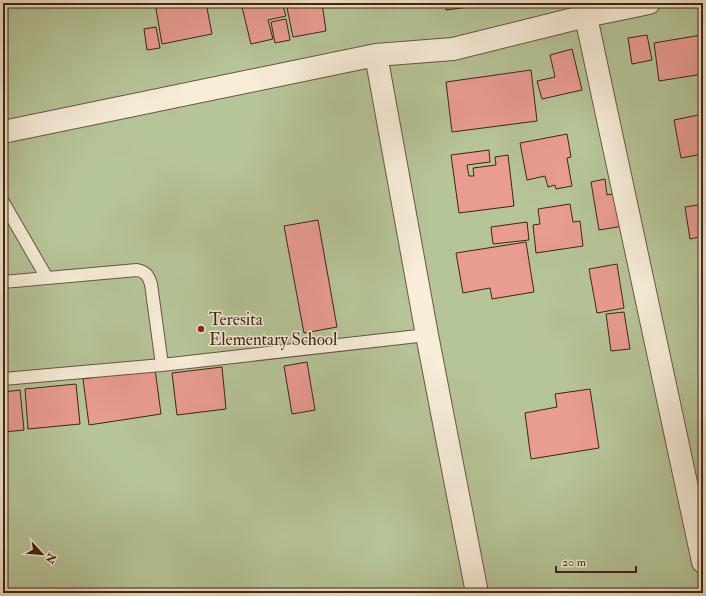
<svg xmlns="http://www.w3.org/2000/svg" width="706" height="596" viewBox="0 0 706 596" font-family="'IM FELL Double Pica',serif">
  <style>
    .green { fill: #b6c598; stroke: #7a7458 }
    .building { fill: #e99c91; stroke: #3f2417 }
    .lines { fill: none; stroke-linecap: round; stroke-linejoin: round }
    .service-casing { stroke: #6c5442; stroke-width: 14 }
    .minor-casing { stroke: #6c5442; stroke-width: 24 }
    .service { stroke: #f7edd9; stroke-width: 12 }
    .minor { stroke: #f7edd9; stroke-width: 22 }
    .poi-dot { fill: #8f2418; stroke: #f7edd9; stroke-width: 1.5 }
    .labels { text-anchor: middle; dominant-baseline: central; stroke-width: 3; stroke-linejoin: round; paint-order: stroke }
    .poi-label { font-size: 17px; fill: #3f2417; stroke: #f7edd9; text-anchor: start }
  </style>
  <rect width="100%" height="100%" fill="#f2e4c5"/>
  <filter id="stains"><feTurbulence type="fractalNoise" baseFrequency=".005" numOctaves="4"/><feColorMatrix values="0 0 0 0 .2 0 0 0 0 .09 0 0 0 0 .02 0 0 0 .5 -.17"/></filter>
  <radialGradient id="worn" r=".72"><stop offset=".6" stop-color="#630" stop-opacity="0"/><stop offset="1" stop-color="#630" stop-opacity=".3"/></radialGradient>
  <path class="green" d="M3,3H703V593H3Z"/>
  <path class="building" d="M155,3H206L212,34L162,44Z
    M241,3H282L286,16L268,20L273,39L251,44Z
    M286,3H322L326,31L293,37Z
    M446,3H468L469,7L446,10Z
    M286,19L290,40L275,43L271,22Z
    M156,27L160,48L147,50L144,29Z
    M647,35L652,60L632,64L628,38Z
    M701,35V39L703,38V74L659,81L654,43Z
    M572,49L582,90L542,99L537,81L555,77L550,55Z
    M531,70L537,121L452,132L446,82Z
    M703,114V154L681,158L674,120Z
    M567,134L571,157L567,158L572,186L556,189L555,185L548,187L545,176L527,180L520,143Z
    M489,150L490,162L467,165L469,176H474L473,168L496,165L495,157L508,155L514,206L459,213L451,155Z
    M605,179L607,195L617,193L623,226L599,230L591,182Z
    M570,204L573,222L580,221L583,246L536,253L533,225L540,224L538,209Z
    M703,204V236L690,239L685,207Z
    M318,220L337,327L304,333L284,226Z
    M527,222L529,240L493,244L491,227Z
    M526,242L534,292L492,299L490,288L463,293L456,253Z
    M617,264L624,308L597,313L589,269Z
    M624,312L630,349L611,351L606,314Z
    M307,362L315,410L292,414L284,366Z
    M222,367L226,409L177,415L172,373Z
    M155,369L161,414L89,425L83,379Z
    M76,384L80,424L28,429L25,389Z
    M590,389L599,448L531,459L525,413L557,407L555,394Z
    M20,390L24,430L3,432V392Z"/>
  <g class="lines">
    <defs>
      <path id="service" d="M3,202L47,278
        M3,282L137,270C146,272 148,275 151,284L162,365
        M3,379L162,365L427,335"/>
      <path id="minor" d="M583,3L703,562
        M376,55L427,335L477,593
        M3,132L376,55L453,49L586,16L649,3"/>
    </defs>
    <use href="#service" class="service-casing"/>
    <use href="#minor" class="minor-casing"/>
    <use href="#service" class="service"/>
    <use href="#minor" class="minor"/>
  </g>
  <circle class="poi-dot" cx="201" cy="329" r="4"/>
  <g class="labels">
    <g class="poi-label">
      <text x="209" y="319">Teresita<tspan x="209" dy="20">Elementary School</tspan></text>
    </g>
  </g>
  <rect width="706" height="596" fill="none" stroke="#f2e4c5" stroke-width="16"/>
  <rect x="4" y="4" width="698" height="588" fill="none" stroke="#3f2417" stroke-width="2"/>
  <rect x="8" y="8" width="690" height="580" fill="none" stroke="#3f2417"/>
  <g transform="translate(42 554) rotate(116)" stroke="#f7edd9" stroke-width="3" paint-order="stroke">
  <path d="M0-3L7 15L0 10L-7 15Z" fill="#3f2417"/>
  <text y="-6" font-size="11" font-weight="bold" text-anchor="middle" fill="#3f2417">N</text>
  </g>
  <path d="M556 566v6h80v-6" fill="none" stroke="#3f2417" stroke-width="2"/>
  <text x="562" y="566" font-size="12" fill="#3f2417" stroke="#f7edd9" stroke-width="3" paint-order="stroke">20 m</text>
  <rect width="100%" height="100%" filter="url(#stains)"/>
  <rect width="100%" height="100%" fill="url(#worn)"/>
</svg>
